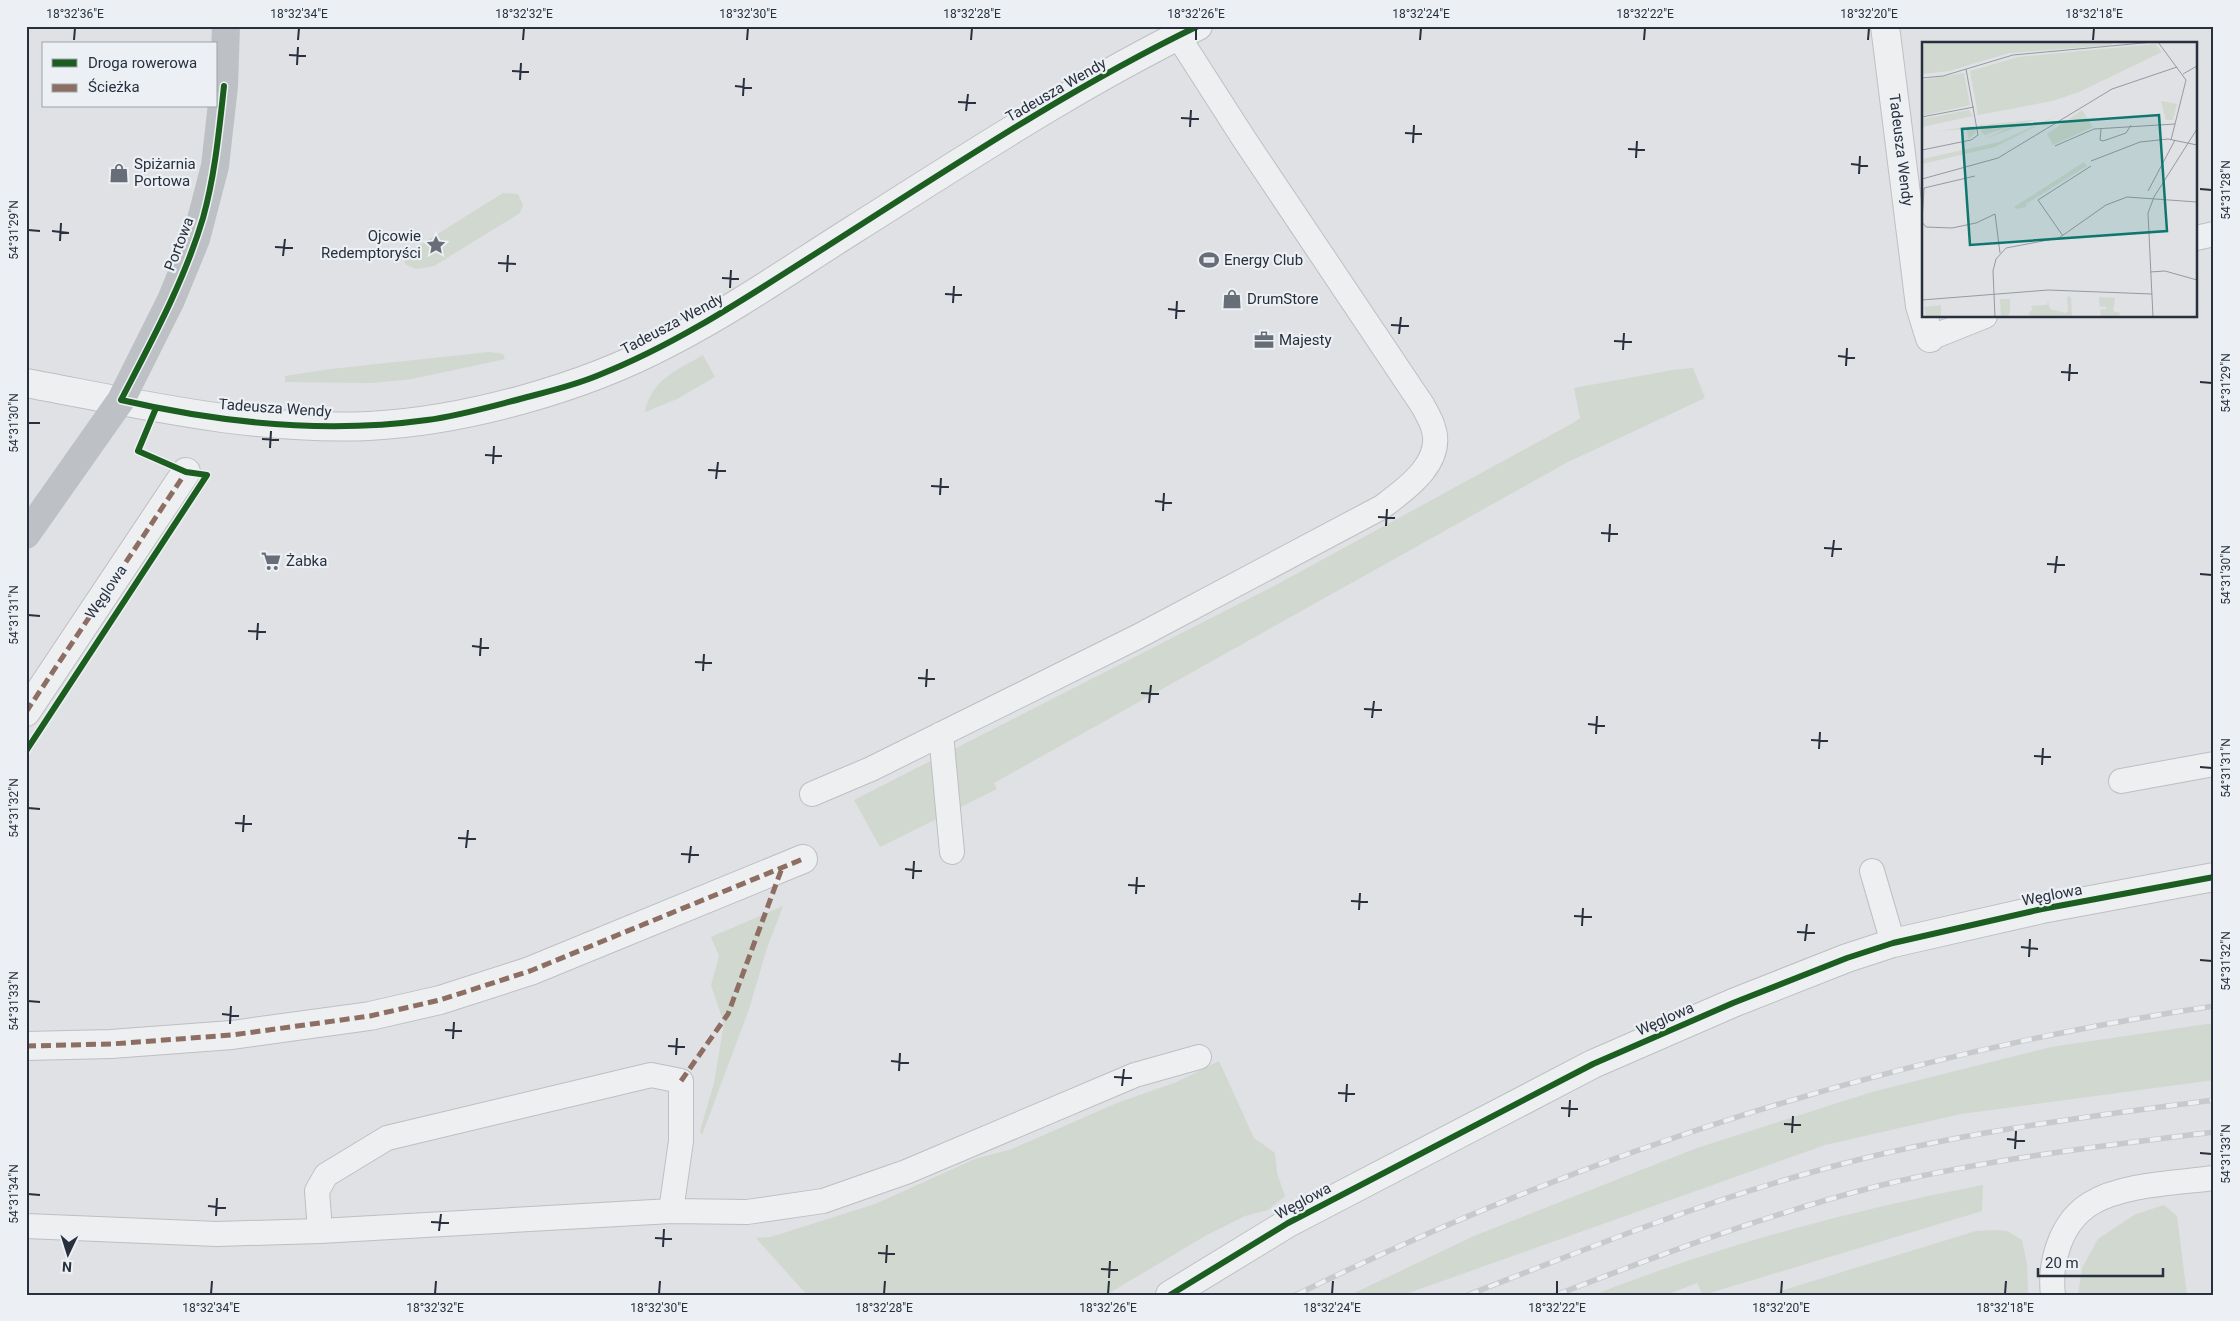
<svg xmlns="http://www.w3.org/2000/svg" width="2240" height="1321" viewBox="0 0 2240 1321" font-family="Roboto,sans-serif">
  <style>
    .green { fill: #d0d8cf }
    .lines { fill: none; stroke-linecap: round; stroke-linejoin: round }
    .lane-casing { stroke: #bdbfc2; stroke-width: 26 }
    .street-casing { stroke: #bdbfc2; stroke-width: 30 }
    .lane { stroke: #eeeff1; stroke-width: 24 }
    .street { stroke: #eeeff1; stroke-width: 28 }
    .secondary { stroke: #bdc0c4; stroke-width: 28 }
    .rail-casing { stroke: #c7c9cc; stroke-width: 5.5 }
    .rail { stroke: #ecf0f4; stroke-width: 4; stroke-dasharray: 11; stroke-linecap: butt }
    .quiet { stroke: #8d6e63; stroke-width: 5; stroke-dasharray: 10 5; stroke-linecap: butt }
    .cycleway-casing { stroke: #ecf0f4; stroke-width: 9 }
    .cycleway { stroke: #1b5e20; stroke-width: 6 }
    .ticks { fill: none; stroke: #27303c; stroke-width: 2 }
    .labels { text-anchor: middle; dominant-baseline: central; stroke-width: 4.5; stroke-linejoin: round; paint-order: stroke }
    .street-label { font-size: 15px; fill: #27303c; stroke: #ecf0f4 }
    .poi-label { font-size: 15px; fill: #27303c; stroke: #ecf0f4; text-anchor: start }
    .inset-road { fill: none; stroke: #959aa1; stroke-width: 1 }
    .view { fill: #0f766e; fill-opacity: 0.15; stroke: #0f766e; stroke-width: 2.5 }
    .inset-edge { fill: none; stroke: #27303c; stroke-width: 2.5 }
    .neatline { fill: none; stroke: #27303c; stroke-width: 2 }
    .ticks-label { font-size: 12px; text-anchor: middle; fill: #27303c }
  </style>
  <rect width="100%" height="100%" fill="#dfe1e4"/>
  <path class="green" d="M503,193L518,194L523,205L520,213L434,266L416,269L405,264L404,255Z
    M489,352L503,354L505,359L412,379L371,383L285,382V376L331,369Z
    M703,355L715,377L677,399L645,412C651,380 677,370 703,355Z
    M1693,368L1705,398L1566,463L994,783L997,789L880,847L854,800L1274,586L1573,423L1580,418L1574,388L1673,370Z
    M783,906L767,948L749,1009L702,1135L700,1131L714,1083L724,1024L711,985L719,956L711,937Z
    M2214,1023V1080L1961,1114L1825,1145L1403,1295H1350L1474,1236L1697,1148L1872,1092L2051,1047Z
    M1219,1061L1254,1138L1275,1153L1277,1173L1285,1196L1268,1210L1245,1216L1205,1236L1106,1295H807L756,1238L771,1237L875,1204L975,1159L1012,1149L1117,1103L1177,1082Z
    M1983,1185L1982,1211L1703,1295L1697,1283L1666,1295H1593C1722,1245 1848,1211 1983,1185Z
    M2164,1205L2177,1216L2187,1295H2078L2082,1268L2098,1239L2134,1215Z
    M1993,1230L2007,1231L2022,1240L2027,1265L2028,1295H1767L1976,1231Z"/>
  <g class="lines">
    <defs>
      <path id="lane" d="M2196,238L2214,234
        M1930,338L1985,316
        M941,734L952,852
        M2121,781L2214,764
        M812,794L871,769L1137,637L1382,507C1406,489 1445,462 1433,427C1431,420 1426,412 1423,406L1244,139L1178,36
        M1872,871L1893,943
        M26,1226L217,1234L320,1231L671,1211L747,1212L823,1201L906,1172L1135,1075L1199,1057
        M320,1231L317,1191L326,1175L387,1138L651,1075L681,1081V1141L671,1211
        M2053,1295C2049,1262 2061,1222 2090,1204C2122,1184 2177,1183 2214,1178"/>
      <path id="street" d="M1885,26L1920,306L1930,338
        M26,383C139,404 253,431 369,426C466,421 584,388 670,342C734,309 794,267 856,228C967,158 1079,84 1198,26
        M26,712L186,472
        M26,1046L111,1044L232,1035L370,1016L440,1000L530,971L803,859
        M1170,1295L1288,1223L1593,1064L1733,1003L1847,958L1893,943L2042,909L2214,877"/>
    </defs>
    <use href="#lane" class="lane-casing"/>
    <use href="#street" class="street-casing"/>
    <use href="#lane" class="lane"/>
    <use href="#street" class="street"/>
    <path class="secondary" d="M26,535L121,400L171,300L196,239L215,166L224,86L226,26"/>
    <defs>
      <path id="rail" d="M1296,1295C1585,1152 1895,1054 2214,1006
        M1468,1295C1586,1249 1704,1201 1827,1168C1954,1133 2084,1117 2214,1100
        M1556,1295C1662,1254 1768,1214 1878,1186C1988,1159 2101,1146 2214,1132"/>
    </defs>
    <use href="#rail" class="rail-casing"/>
    <use href="#rail" class="rail"/>
    <path class="quiet" d="M26,712L186,472
      M26,1046L111,1044L232,1035L370,1016L440,1000L530,971L803,859
      M681,1081L728,1014L782,868"/>
    <defs>
      <path id="cycleway" d="M224,86C219,131 215,175 203,218C184,282 151,342 121,400C221,423 326,434 427,420C458,416 489,407 520,399C546,392 573,386 599,375C680,343 753,293 826,247C947,170 1068,89 1198,26
        M26,751L207,475L186,472L138,451L156,408
        M1170,1295L1288,1223L1593,1064L1733,1003L1847,958L1893,943L2042,909L2214,877"/>
    </defs>
    <use href="#cycleway" class="cycleway-casing"/>
    <use href="#cycleway" class="cycleway"/>
  </g>
  <path class="ticks" d="M74,40L75,28M298,40L299,28M523,40L524,28M747,40L748,28M971,40L972,28M1196,40V28M1420,40L1421,28M1644,40L1645,28M1868,40L1869,28M2093,40L2094,28M289,55L306,56M297,65L298,47M512,71L529,72M520,80L521,63M735,86L752,88M743,96L744,78M958,102L976,103M966,111L968,94M1181,118L1199,119M1190,127L1191,110M1405,133L1422,134M1413,143L1414,125M1628,149L1645,150M1636,158L1637,141M1851,164L1868,166M1859,174L1860,156M2200,189L2212,190M28,230L40,231M52,231L69,233M60,241L61,223M275,247L293,248M283,256L285,239M498,263L516,264M507,272L508,255M722,278L739,279M730,288L731,270M945,294L962,295M953,303L954,286M1168,309L1185,311M1176,319L1177,301M1391,325L1409,326M1399,334L1401,317M1614,341L1632,342M1623,350L1624,333M1838,356L1855,358M1846,366L1847,348M2061,372L2078,373M2069,381L2070,364M2200,382L2212,383M28,423H40M262,439L279,440M270,448L271,431M485,455L502,456M493,464L494,446M708,470L726,471M716,479L718,462M931,486L949,487M940,495L941,478M1155,501L1172,503M1163,511L1164,493M1378,517L1395,518M1386,526L1387,509M1601,533L1618,534M1609,542L1610,524M1824,548L1842,549M1832,557L1834,540M2047,564L2065,565M2055,573L2057,556M2200,574L2212,575M28,615L40,616M248,631L266,632M257,640L258,623M472,646L489,648M480,656L481,638M695,662L712,663M703,671L704,654M918,678L935,679M926,687L927,669M1141,693L1159,694M1149,703L1151,685M1364,709L1382,710M1372,718L1374,701M1588,724L1605,726M1596,734L1597,716M1811,740L1828,741M1819,749L1820,732M2034,756L2051,757M2042,765L2043,748M2200,767L2212,768M28,808L40,809M235,823L252,824M243,832L244,815M458,838L476,839M466,848L468,830M681,854L699,855M689,863L691,846M905,869L922,871M913,879L914,861M1128,885L1145,886M1136,894L1137,877M1351,901L1368,902M1359,910L1360,893M1574,916L1592,917M1582,926L1583,908M1797,932L1815,933M1805,941L1807,924M2021,947L2038,949M2029,957L2030,939M2200,960L2212,961M28,1001L40,1002M222,1014L239,1016M230,1024L231,1006M445,1030L462,1031M453,1039L454,1022M668,1046L685,1047M676,1055L677,1038M891,1061L909,1063M899,1071L900,1053M1114,1077L1132,1078M1122,1086L1124,1069M1338,1093L1355,1094M1346,1102L1347,1084M1561,1108L1578,1109M1569,1117L1570,1100M1784,1124L1801,1125M1792,1133L1793,1116M2007,1139L2025,1141M2015,1149L2016,1131M2200,1153L2212,1154M28,1194L40,1195M208,1206L226,1208M216,1216L217,1198M431,1222L449,1223M439,1231L441,1214M655,1238L672,1239M663,1247L664,1229M878,1253L895,1254M886,1263L887,1245M1101,1269L1118,1270M1109,1278L1110,1261M211,1294L212,1281M435,1294L436,1281M659,1294L660,1281M884,1294L885,1281M1108,1294L1109,1281M1332,1294L1333,1281M1557,1294V1281M1781,1294L1782,1281M2005,1294L2006,1281"/>
  <defs>
    <symbol id="shop-bare" viewBox="-9 -9 18 18"><path d="M-5-2.5h2.3a2.7 3.5 0 0 1 5.4 0H5L5.5 6h-11ZM-1.5-2.5h3a1.5 2.3 0 0 0-3 0Z" fill="#676e77" stroke="#ecf0f4" stroke-width="2.5" paint-order="stroke"/></symbol>
    <symbol id="sight-bare" viewBox="-9 -9 18 18"><path d="M0-6L1.8-2.2L6-1.7L2.9 1.2L3.7 5.4L0 3.3L-3.7 5.4L-2.9 1.2L-6-1.7L-1.8-2.2Z" fill="#676e77" stroke="#ecf0f4" stroke-width="2.5" paint-order="stroke"/></symbol>
    <symbol id="stadium-bare" viewBox="-9 -9 18 18"><path d="M0-5a6.5 5 0 1 0 0 10a6.5 5 0 1 0 0-10ZM-3.5-1.8h7v3.6h-7Z" fill="#676e77" stroke="#ecf0f4" stroke-width="2.5" paint-order="stroke"/></symbol>
    <symbol id="office-bare" viewBox="-9 -9 18 18"><path d="M-6-3h4V-5.5h4V-3h4V5H-6ZM-1-4.5V-3h2v-1.5ZM-6 0V1H6V0Z" fill="#676e77" stroke="#ecf0f4" stroke-width="2.5" paint-order="stroke"/></symbol>
    <symbol id="supermarket-bare" viewBox="-9 -9 18 18"><path d="M-6-5.5h2.5l.6 2H6L4.5 2H-2.5L-4.4-4H-6ZM-1.5 3.2a1.3 1.3 0 1 0 .1 0ZM3 3.2a1.3 1.3 0 1 0 .1 0Z" fill="#676e77" stroke="#ecf0f4" stroke-width="2.5" paint-order="stroke"/></symbol>
  </defs>
  <g fill-rule="evenodd">
    <use href="#shop-bare" x="105" y="159" width="28" height="28"/>
    <use href="#sight-bare" x="422" y="231" width="28" height="28"/>
    <use href="#stadium-bare" x="1195" y="246" width="28" height="28"/>
    <use href="#shop-bare" x="1218" y="285" width="28" height="28"/>
    <use href="#office-bare" x="1250" y="326" width="28" height="28"/>
    <use href="#supermarket-bare" x="257" y="547" width="28" height="28"/>
  </g>
  <g class="labels">
    <g class="street-label">
      <text transform="translate(1056 90) rotate(-30)">Tadeusza Wendy</text>
      <text transform="translate(1901 150) rotate(83)">Tadeusza Wendy</text>
      <text transform="translate(179 244) rotate(-69)">Portowa</text>
      <text transform="translate(672 324) rotate(-28)">Tadeusza Wendy</text>
      <text transform="translate(275 408) rotate(4)">Tadeusza Wendy</text>
      <text transform="translate(106 592) rotate(-56)">Węglowa</text>
      <text transform="translate(2052 895) rotate(-11)">Węglowa</text>
      <text transform="translate(1665 1019) rotate(-24)">Węglowa</text>
      <text transform="translate(1303 1201) rotate(-28)">Węglowa</text>
    </g>
    <g class="poi-label">
      <text x="134" y="164">Spiżarnia<tspan x="134" dy="17">Portowa</tspan></text>
      <text x="421" y="236" text-anchor="end">Ojcowie<tspan x="421" dy="17">Redemptoryści</tspan></text>
      <text x="1224" y="260">Energy Club</text>
      <text x="1247" y="299">DrumStore</text>
      <text x="1279" y="340">Majesty</text>
      <text x="286" y="561">Żabka</text>
    </g>
  </g>
  <g transform="translate(1922 42)">
    <rect width="275" height="275" fill="#dfe1e4"/>
    <path d="M8,0H190V3L87,11L27,29L0,32V4ZM233,2L240,10L157,50L130,59L56,73L48,29L96,15ZM42,31L48,63L0,74V38ZM239,59L255,62L251,78H244ZM47,68L51,74L0,85V77ZM160,68L171,85L131,103L125,92ZM140,71L73,105L0,122V117L77,100ZM113,78L63,97L90,84L63,93L59,90L58,83ZM51,84L54,90L47,97L44,87L15,89ZM162,120L165,124L104,162V165L94,167L92,165ZM145,254L149,255L150,275H111L106,272L111,267L109,264L125,263L126,259L128,267L143,271L146,269ZM177,255L193,256L191,269L198,271L197,275H179L178,268L185,267L183,264L178,265ZM78,257H88V271L84,275H79ZM19,263V275H4L2,265Z" fill="#d0d8cf"/>
    <path class="inset-road" d="M236,0L264,38L249,98M261,32L275,24M0,36L21,34L91,13L232,0M0,75L52,65M179,87L178,98L181,99L204,91L209,83M133,104L172,87L253,82M0,108L49,98L56,93L44,27M169,119L218,100L246,97L275,103M53,134L2,146L0,180L4,185L30,186L54,181L73,172L78,211M0,137L76,116L190,47L255,25M226,149L253,98M141,194L116,158L169,124M228,230L243,229L275,238M0,258L126,248L230,252M73,275L71,229L74,217L84,206L137,196L184,163L205,155L275,160M231,275L226,171L232,155L275,87"/>
    <path class="view" d="M237,73L245,189L48,203L40,87Z"/>
    <rect width="275" height="275" class="inset-edge"/>
  </g>
  <rect width="2240" height="1321" fill="none" stroke="#ecf0f4" stroke-width="55"/>
  <rect x="42" y="42" width="175" height="65" fill="#ecf0f4" stroke="#9da3aa"/>
  <rect x="52" y="59" width="25" height="8" fill="#1b5e20" stroke="#9da3aa"/>
  <text x="88" y="68" font-size="15" fill="#27303c">Droga rowerowa</text>
  <rect x="52" y="84" width="25" height="8" fill="#8d6e63" stroke="#9da3aa"/>
  <text x="88" y="92" font-size="15" fill="#27303c">Ścieżka</text>
  <g transform="translate(68 1254) rotate(184)" stroke="#ecf0f4" stroke-width="4" paint-order="stroke">
  <path d="M0-4L9 19L0 12L-9 19Z" fill="#27303c"/>
  <text y="-8" font-size="14" font-weight="bold" text-anchor="middle" fill="#27303c">N</text>
  </g>
  <path d="M2038 1268v8h125v-8" fill="none" stroke="#27303c" stroke-width="2.5"/>
  <text x="2045" y="1268" font-size="15" fill="#27303c" stroke="#ecf0f4" stroke-width="4" paint-order="stroke">20 m</text>
  <rect x="28" y="28" width="2184" height="1266" class="neatline"/>
  <g class="ticks-label">
    <text x="75" y="18">18°32'36"E</text>
    <text x="299" y="18">18°32'34"E</text>
    <text x="524" y="18">18°32'32"E</text>
    <text x="748" y="18">18°32'30"E</text>
    <text x="972" y="18">18°32'28"E</text>
    <text x="1196" y="18">18°32'26"E</text>
    <text x="1421" y="18">18°32'24"E</text>
    <text x="1645" y="18">18°32'22"E</text>
    <text x="1869" y="18">18°32'20"E</text>
    <text x="2094" y="18">18°32'18"E</text>
    <text transform="translate(2226 190) rotate(-90)" y="4">54°31'28"N</text>
    <text transform="translate(14 230) rotate(-90)" y="4">54°31'29"N</text>
    <text transform="translate(2226 383) rotate(-90)" y="4">54°31'29"N</text>
    <text transform="translate(14 423) rotate(-90)" y="4">54°31'30"N</text>
    <text transform="translate(2226 575) rotate(-90)" y="4">54°31'30"N</text>
    <text transform="translate(14 615) rotate(-90)" y="4">54°31'31"N</text>
    <text transform="translate(2226 768) rotate(-90)" y="4">54°31'31"N</text>
    <text transform="translate(14 808) rotate(-90)" y="4">54°31'32"N</text>
    <text transform="translate(2226 961) rotate(-90)" y="4">54°31'32"N</text>
    <text transform="translate(14 1001) rotate(-90)" y="4">54°31'33"N</text>
    <text transform="translate(2226 1154) rotate(-90)" y="4">54°31'33"N</text>
    <text transform="translate(14 1194) rotate(-90)" y="4">54°31'34"N</text>
    <text x="211" y="1312">18°32'34"E</text>
    <text x="435" y="1312">18°32'32"E</text>
    <text x="659" y="1312">18°32'30"E</text>
    <text x="884" y="1312">18°32'28"E</text>
    <text x="1108" y="1312">18°32'26"E</text>
    <text x="1332" y="1312">18°32'24"E</text>
    <text x="1557" y="1312">18°32'22"E</text>
    <text x="1781" y="1312">18°32'20"E</text>
    <text x="2005" y="1312">18°32'18"E</text>
  </g>
</svg>
